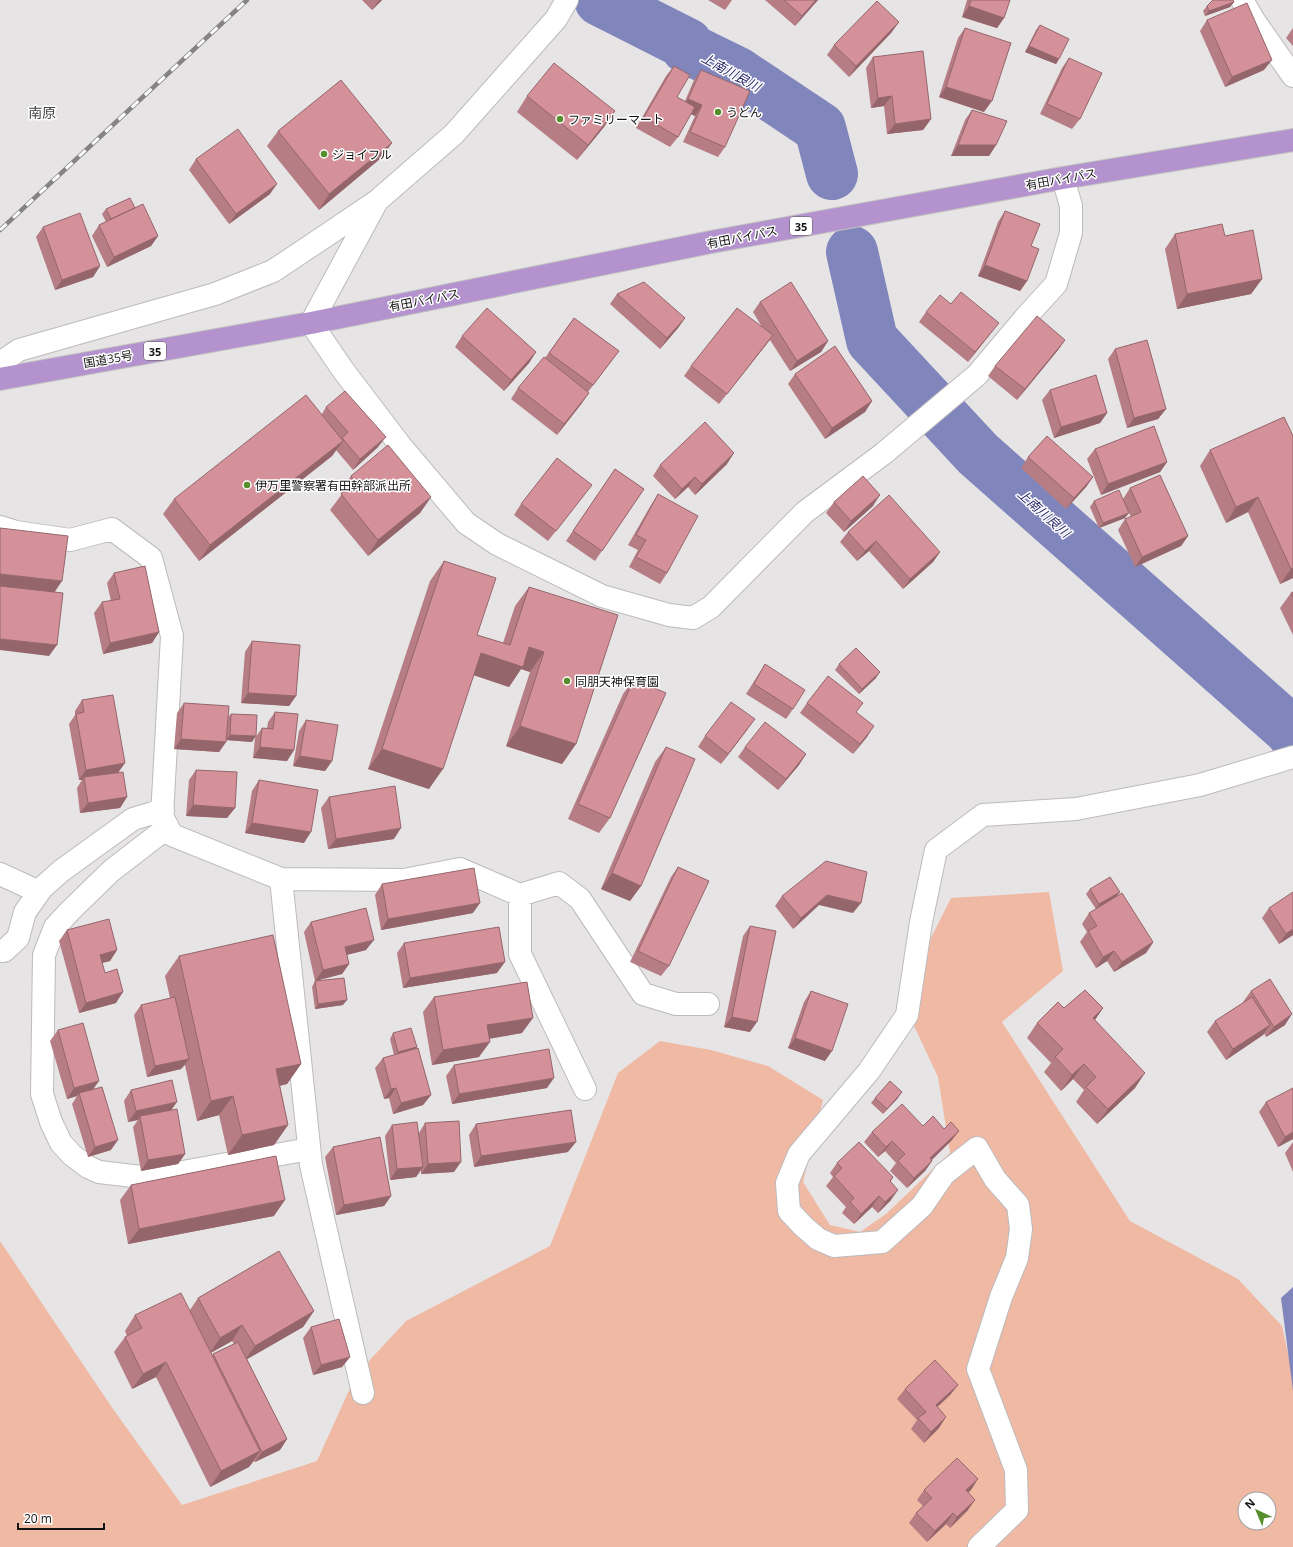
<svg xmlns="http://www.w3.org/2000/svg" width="1293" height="1547" viewBox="0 0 1293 1547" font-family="'Open Sans','Noto Sans JP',sans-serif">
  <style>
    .green { fill: #f0b9a3; fill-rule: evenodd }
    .water { fill: #8086bc }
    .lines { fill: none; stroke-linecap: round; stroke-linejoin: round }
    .river { stroke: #8086bc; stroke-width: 52 }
    .minor-casing { stroke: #bdbabc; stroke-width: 24 }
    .highway-casing { stroke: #c2c2c2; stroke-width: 24 }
    .minor { stroke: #fff; stroke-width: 22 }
    .highway { stroke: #b392ce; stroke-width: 22 }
    .rail-casing { stroke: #858385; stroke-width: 4.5 }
    .rail { stroke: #fff; stroke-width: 3; stroke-dasharray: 9; stroke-linecap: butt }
    .wall { fill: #b67d84; fill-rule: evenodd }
    .shaded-wall { fill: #94666b }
    .building { fill: #d49199; stroke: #94666b }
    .poi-dot { fill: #558e2b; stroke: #fff; stroke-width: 1.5 }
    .labels { text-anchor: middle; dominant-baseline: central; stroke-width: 3; stroke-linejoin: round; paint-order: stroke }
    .shield { fill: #fff; stroke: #5a5a5a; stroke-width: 1 }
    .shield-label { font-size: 11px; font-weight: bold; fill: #141314 }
    .poi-label { font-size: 12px; fill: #141314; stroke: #fff; text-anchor: start }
    .street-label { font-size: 12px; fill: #141314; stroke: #fff }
    .water-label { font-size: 13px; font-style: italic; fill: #2b2a6c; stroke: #fff }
    .quarter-label { font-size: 14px; fill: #454344; stroke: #fff }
  </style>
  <rect width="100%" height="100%" fill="#e7e4e6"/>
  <path class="green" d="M1049,892L1063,971L1002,1022L1130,1221L1238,1279L1282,1326L1293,1376V1547H0V1241L113,1409L182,1505L317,1461L356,1375L406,1321L550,1246L618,1073L660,1041L711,1050L768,1066L823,1100L803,1182L830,1225L860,1232L886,1214L950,1153L938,1077L901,998L951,898ZM1245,1499H1269V1523H1245Z"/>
  <path class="water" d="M1293,1287V1391L1281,1298Z"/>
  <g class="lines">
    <path class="river" d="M600,0L687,44V48L736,72L820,128L832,174
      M852,252L872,340L978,454L1289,729L1293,734"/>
    <defs>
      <path id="minor" d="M1242,0L1255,22L1293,76
        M377,201L311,323L343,370L400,445L466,523L497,544L602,596L669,615L693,618L711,607L805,512L883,454L977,375L1025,318L1056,284L1071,233V206L1063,178
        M0,363L19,350L215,294L273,271L327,235L377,201L454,134L556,19L567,0
        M0,527L16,532L70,540L112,529L151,558L172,636L162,816L172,835L281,879L404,880L460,869L520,895L559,883L580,899L643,994L676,1004H708
        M168,827L111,871L70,911L55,927L44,955L42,1094L51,1122L61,1143L72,1155L88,1167L99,1172L150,1178L309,1149
        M0,874L39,892
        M281,879L311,1165L363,1393
        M520,895V954L585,1089
        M0,951H4L18,938L25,912L42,888L61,871L133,819L163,810
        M979,1547L1017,1510L1016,1470L978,1369L1001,1297L1017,1258L1021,1229L1018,1205L995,1179L977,1148L944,1174L922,1206L882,1242L834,1246L818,1239L803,1226L789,1211L787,1183L799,1154L869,1071L907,1015L921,922L936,850L983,815L1076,809L1200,785L1293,757"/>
      <path id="highway" d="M0,379L311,323L711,242L1063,178L1293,140"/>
    </defs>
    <use href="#minor" class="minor-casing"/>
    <use href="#highway" class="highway-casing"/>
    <use href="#minor" class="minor"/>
    <use href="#highway" class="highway"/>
    <defs>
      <path id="rail" d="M0,230L247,0"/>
    </defs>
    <use href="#rail" class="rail-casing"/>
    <use href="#rail" class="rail"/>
  </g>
  <path class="wall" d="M362,0H382L372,10Z
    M708,0H732L725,10Z
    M765,0H818L795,26Z
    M967,0H1010L1004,18L997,28L962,17Z
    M1234,2L1230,7L1205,16L1203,11L1207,6Z
    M1207,20L1264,70L1225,87L1200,31Z
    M899,22L891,33L849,77L827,55L834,45Z
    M1040,25L1059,59L1056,64L1025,52L1036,30Z
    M965,28L984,112L939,97L958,38Z
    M1293,28V46L1286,38Z
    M873,57L931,119L923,130L887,134L884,106L871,108L866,68Z
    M1069,58L1080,119L1072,129L1040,114L1062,68Z
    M674,66L677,97L685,101L694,80L701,70L725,147L718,157L683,142L695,116L691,114L678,137L670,147L636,128L666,76Z
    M527,96L604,127L577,160L517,112Z
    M972,110L996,145L989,156H951L965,120Z
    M278,131L392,143L381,158L319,210L267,146Z
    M196,159L270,194L229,224L189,170Z
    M135,208L158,236L151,246L107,267L92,236L99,225L106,222L102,214L106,209Z
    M1005,211L1031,246L1027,281L1020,291L978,276L998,222Z
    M43,227L100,266L93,277L55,290L36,237Z
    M1175,234L1225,236L1262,279L1251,294L1177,309L1165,249Z
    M617,294L685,318L678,328L660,349L610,304Z
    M760,302L828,341L821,352L790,371L770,340L719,404L684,376L691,366L762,327L753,312Z
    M951,304L991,333L968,362L919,322L926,312Z
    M574,318L619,351L588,392L582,403L557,435L511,399L518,388L545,358Z
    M462,336L536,352L529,363L504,391L455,347Z
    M1065,340L1058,350L1017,400L988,376L995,366Z
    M1115,349L1166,409L1158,419L1127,428L1108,359Z
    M795,374L872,401L865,412L825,439L788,384Z
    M1050,390L1107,413L1100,423L1054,438L1042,400Z
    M326,407L378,447L353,470L336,450L332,456L199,561L163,514L174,499L322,414Z
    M1293,436V578L1280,584L1248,512L1226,523L1200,466L1210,450Z
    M1095,449L1167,462L1160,472L1101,495L1087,459Z
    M1028,457L1093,477L1086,487L1066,509L1021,468Z
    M727,464L695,495L688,487L675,499L653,476L660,465Z
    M615,469L644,489L595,561L566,541Z
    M351,476L431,497L420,513L368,556L330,510L342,494L340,492Z
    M1130,488L1188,536L1181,546L1135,567L1118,530L1125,519L1131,517L1125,504V518L1099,528L1090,507L1094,501L1123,499Z
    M658,494L667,573L660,584L629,567L638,550L628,545L651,505Z
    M584,495L548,541L514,515L521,504Z
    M834,502L873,506L844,532L826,513Z
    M848,532L940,552L933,562L903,589L869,551L857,561L840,542Z
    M444,561L477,635L503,643L515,606L529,587L576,744L562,764L506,746L530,672L521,669L509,687L474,675L429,789L368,769L430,581Z
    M114,573L159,632L152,643L103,654L94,613L102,602L111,601L107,583Z
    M1293,592V635L1280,608L1291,593Z
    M252,641L296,696L289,706L241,703L245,652Z
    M765,664L793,709L786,719L746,694L758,675Z
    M839,664L876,678L859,694L835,670Z
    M634,679L610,818L599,833L568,819L623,694Z
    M82,700L118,772L127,797L120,808L80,813L77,788L82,780H79L69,724L75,715V711Z
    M184,703L228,717L231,714L252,742L226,740V742L219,752L174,749L177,713Z
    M807,703L856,713L867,737L853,754L800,713Z
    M275,712L294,750L287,761L253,758L255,738L262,728H267L268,722Z
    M306,720L332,761L325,771L293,766L299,731Z
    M747,730L721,764L698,747L705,736Z
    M666,747L641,886L630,901L601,889L655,762Z
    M745,747L806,754L799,765L778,790L738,757Z
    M196,770L235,808L227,818L186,816L189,780Z
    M259,780L304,843L245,833L252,791Z
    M329,797L394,839L328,849L321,808Z
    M678,867L669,966L661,976L630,962L671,877Z
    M382,884L473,913L381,930L375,895Z
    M1090,889L1120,892L1116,896L1153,943L1146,953L1114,972L1107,961L1096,968L1080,942L1087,932L1082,924L1089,913L1096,909L1086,894Z
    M782,896L853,913L819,905L793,929L775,906Z
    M1269,908L1293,935L1279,944L1262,918Z
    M311,922L366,950L347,955L349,964L342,974L315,981L304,932Z
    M750,926V1032L724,1027L743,936Z
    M67,930L117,950L110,961L102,963L105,973L116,1003L79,1013L59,941Z
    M404,943L497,973L403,988L397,953Z
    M179,956L301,1064L287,1084L280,1086L288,1125L274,1145L228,1155L219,1115L197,1121L185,1065L181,1069L147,1077L134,1015L141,1005L170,998L165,976Z
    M315,981L343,1005L315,1009L312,987Z
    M811,991L825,1061L788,1048L804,1002Z
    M1251,991L1285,1025L1266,1037L1264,1033L1263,1035L1226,1060L1207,1032L1215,1021L1244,1002H1243Z
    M434,997L522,1033L490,1038L479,1057L432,1065L423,1012Z
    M1064,1008H1103L1095,1020L1135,1088L1097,1124L1076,1102L1084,1090L1073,1079L1061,1091L1044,1072L1051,1063L1027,1038L1037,1023Z
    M58,1030L94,1089L111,1150L88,1157L72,1104L77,1096L67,1099L50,1041Z
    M393,1033L417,1047L415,1049L431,1095L423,1105L393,1114L389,1098L384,1099L375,1068L383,1058L394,1055L390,1039Z
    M454,1065L547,1088L452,1104L446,1076Z
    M131,1090L171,1110L185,1154L178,1164L141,1171L133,1127L138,1120L128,1122L124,1101Z
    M875,1098H898L883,1114L871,1103Z
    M1266,1102L1293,1139L1278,1147L1259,1112Z
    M425,1123L454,1172L421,1174V1170L416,1177L390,1180L385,1136L392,1125L419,1133Z
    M476,1124L568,1152L474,1167L469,1135Z
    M923,1126L959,1131L951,1141L932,1160V1161L925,1171L907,1188L890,1171L896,1163L885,1151L878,1157L864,1142L872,1132Z
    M1293,1142V1172L1285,1153Z
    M333,1147L391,1196L384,1206L336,1215L325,1157Z
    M837,1163L893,1177L891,1181V1200L878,1213L872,1207L854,1224L842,1213L846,1207L826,1186L833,1177L830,1173Z
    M131,1185L274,1216L128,1244L120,1200Z
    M198,1298L314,1311L303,1327L247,1359L287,1439L280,1450L255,1462L254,1461L249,1467L210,1487L156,1377L132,1389L114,1352L125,1337L127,1336L125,1331L135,1315L190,1310ZM232,1341L234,1344L213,1354L212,1356L211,1353Z
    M311,1327L350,1357L342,1367L313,1375L303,1338Z
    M958,1385L950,1395L937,1407L939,1428L924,1443L911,1429L917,1420L897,1399L905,1389Z
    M924,1490H971L968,1492V1510L950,1528L946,1524L927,1542L909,1523L916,1513L923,1506L917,1500Z"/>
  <path class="shaded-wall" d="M379,0H382L372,10Z
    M816,0H818L795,26L802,16Z
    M1234,2L1230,7L1205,16L1209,11Z
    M969,6L1004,18L997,28L962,17Z
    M899,22L891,33L849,77L856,66Z
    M1029,46L1059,59L1056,64L1025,52Z
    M1272,60L1264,70L1225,87L1232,77Z
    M946,87L992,101L984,112L939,97Z
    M892,96L884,106L871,108L878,98Z
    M688,99L702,105L695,116L681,109Z
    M615,111L604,127L577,160L588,145Z
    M931,119L923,130L887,134L895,124Z
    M392,143L381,158L319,210L329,194Z
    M958,145H996L989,156H951Z
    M277,184L270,194L229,224L236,214Z
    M158,236L151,246L107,267L114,257Z
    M985,265L1027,281L1020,291L978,276Z
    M100,266L93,277L55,290L62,280Z
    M1262,279L1251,294L1177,309L1187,294Z
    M685,318L678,328L660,349L667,338Z
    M999,323L991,333L968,362L975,352Z
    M773,335L765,346L719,404L727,394Z
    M1065,340L1058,350L1017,400L1025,389Z
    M828,341L821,352L790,371L797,361Z
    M536,352L529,363L504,391L511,380Z
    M589,393L582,403L557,435L564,424Z
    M872,401L865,412L825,439L832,428Z
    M1166,409L1158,419L1127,428L1134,418Z
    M1107,413L1100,423L1054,438L1061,427Z
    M386,437L378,447L353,470L360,459Z
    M343,441L332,456L199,561L210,545Z
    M734,453L727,464L695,495L702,484Z
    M1167,462L1160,472L1101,495L1108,484Z
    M695,477L688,487L675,499L682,489Z
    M1093,477L1086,487L1066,509L1074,498Z
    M880,495L873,506L844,532L851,521Z
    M431,497L420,513L368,556L378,540Z
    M1258,497L1248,512L1226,523L1236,507Z
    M1129,513L1125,518L1099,528L1103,523Z
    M1188,536L1181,546L1135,567L1142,557Z
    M876,541L869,551L857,561L865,551Z
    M940,552L933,562L903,589L910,579Z
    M1293,568V578L1280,584L1291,569Z
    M0,574L62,581L52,596L0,590Z
    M159,632L152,643L103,654L110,643Z
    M0,639L57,645L49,656L0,650Z
    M529,647L544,652L530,672L521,669L509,687L467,673L481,653Z
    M880,672L876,678L859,694L862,689Z
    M248,693L296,696L289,706L241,703Z
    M755,719L747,730L721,764L728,754Z
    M520,726L576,744L562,764L506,746Z
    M874,726L867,737L853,754L860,744Z
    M230,735L256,736L252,742L226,740Z
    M181,739L226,742L219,752L174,749Z
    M260,747L294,750L287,761L253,758Z
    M382,749L443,769L429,789L368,769Z
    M806,754L799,765L778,790L786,779Z
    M300,756L332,761L325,771L293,766Z
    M125,763L118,773L84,777L82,780H79L86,770Z
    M127,797L120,808L80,813L88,803Z
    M193,805L235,808L227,818L186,816Z
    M252,823L311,832L304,843L245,833Z
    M401,828L394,839L328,849L336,839Z
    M612,873L641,886L630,901L601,889Z
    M1120,892L1116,897L1096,909L1099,904Z
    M827,895L861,903L853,913L819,905L793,929L801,918Z
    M480,903L473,913L381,930L388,919Z
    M1293,929V935L1279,944L1286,934Z
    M374,940L366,950L338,957L345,947Z
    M1153,942L1146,953L1114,972L1122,962Z
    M117,950L110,961L93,965L100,955Z
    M1114,951L1107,961L1096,968L1103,957Z
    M505,962L497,973L403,988L410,978Z
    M349,964L342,974L315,981L323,970Z
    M123,992L116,1003L79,1013L86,1003Z
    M347,1000L343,1005L315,1009L318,1004Z
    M1103,1008L1092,1024L1093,1018Z
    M1292,1014L1285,1025L1266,1037L1274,1027Z
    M732,1017L757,1022L750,1032L724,1027Z
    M533,1018L522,1033L477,1041L487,1025Z
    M1270,1025L1263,1035L1226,1060L1233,1049Z
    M795,1038L832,1051L825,1061L788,1048Z
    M490,1042L479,1057L432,1065L443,1050Z
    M417,1047L413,1052L395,1057L398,1052Z
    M189,1059L181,1069L147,1077L155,1066Z
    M301,1064L287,1084L262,1089L276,1069Z
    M1084,1064L1073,1079L1061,1091L1072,1075Z
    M1145,1073L1135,1088L1097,1124L1108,1109Z
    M554,1078L547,1088L452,1104L459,1094Z
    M99,1081L92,1091L79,1093L77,1096L67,1099L74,1088Z
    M396,1088L389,1098L384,1099L391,1089Z
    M902,1092L898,1098L883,1114L887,1109Z
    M431,1095L423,1105L393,1114L401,1103Z
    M233,1096L219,1115L197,1121L211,1101Z
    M177,1102L170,1112L140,1116L138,1120L128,1122L136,1111Z
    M288,1125L274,1145L228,1155L242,1135Z
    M959,1131L951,1141L923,1168L930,1158Z
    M1293,1132V1139L1278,1147L1285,1137Z
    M118,1140L111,1150L88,1157L95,1147Z
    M892,1141L885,1151L878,1157L886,1147Z
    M576,1142L568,1152L474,1167L481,1156Z
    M185,1154L178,1164L141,1171L148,1160Z
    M932,1161L925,1171L907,1188L914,1178Z
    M461,1162L454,1172L421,1174L428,1164Z
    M423,1167L416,1177L390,1180L397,1169Z
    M898,1190L891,1200L878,1213L885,1202Z
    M391,1196L384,1206L336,1215L344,1205Z
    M879,1196L872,1207L854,1224L861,1214Z
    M285,1200L274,1216L128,1244L139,1229Z
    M314,1311L303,1327L244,1361L255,1346Z
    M242,1325L232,1341L210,1353L220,1338Z
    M350,1357L342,1367L313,1375L321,1365Z
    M166,1362L156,1377L132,1389L143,1374Z
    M958,1385L950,1395L928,1416L936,1405Z
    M946,1417L939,1428L924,1443L931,1432Z
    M287,1439L280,1450L255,1462L262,1452Z
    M260,1451L249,1467L210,1487L221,1471Z
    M978,1479L971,1490L959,1501L966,1490Z
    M975,1500L968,1510L950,1528L957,1517Z
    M953,1513L946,1524L927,1542L935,1531Z"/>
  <path class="building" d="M784,0H816L802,16Z
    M971,0H1010L1004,18L969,6Z
    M1213,0H1233L1234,2L1209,11L1207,6Z
    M877,1L899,22L856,66L834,45Z
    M1247,3L1272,60L1232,77L1207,20Z
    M1040,25L1069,39L1059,59L1029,46Z
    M965,28L1011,43L992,101L946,87Z
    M923,51L931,119L895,124L892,96L878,98L873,57Z
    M1069,58L1102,73L1080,119L1047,104Z
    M554,63L615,111L588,145L527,96Z
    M674,66L690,75L677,97L695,107L678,137L644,117Z
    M701,70L750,91L725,147L690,132L702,105L688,99Z
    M341,80L392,143L329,194L278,131Z
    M972,110L1007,121L996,145H958Z
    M238,129L277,184L236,214L196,159Z
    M130,198L135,208L111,219L106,209Z
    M143,204L158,236L114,257L99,225Z
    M1005,211L1040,224L1031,246L1039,249L1027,281L985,265Z
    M80,213L100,266L62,280L43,227Z
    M1222,224L1225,236L1253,230L1262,279L1187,294L1175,234Z
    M644,282L685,318L667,338L617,294Z
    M791,282L828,341L797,361L760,302Z
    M961,292L999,323L975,352L926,312L940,295L951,304Z
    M487,308L536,352L511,380L462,336Z
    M737,308L773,335L727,394L691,366Z
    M1037,316L1065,340L1025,389L995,366Z
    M574,318L619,351L593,385L549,353Z
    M1147,340L1166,409L1134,418L1115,349Z
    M835,346L872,401L832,428L795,374Z
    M544,357L589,393L564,424L518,388Z
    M1096,375L1107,413L1061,427L1050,390Z
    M345,391L386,437L360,459L342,438L348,432L326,407Z
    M306,395L343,441L210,545L174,499Z
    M1284,417L1293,436V568L1291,569L1258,497L1236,507L1210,450Z
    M705,422L734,453L702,484L695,477L682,489L660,465Z
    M1154,426L1167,462L1108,484L1095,449Z
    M1047,436L1093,477L1074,498L1028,457Z
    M388,445L431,497L378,540L341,494L355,482L351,476Z
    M557,458L592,485L556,531L521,504Z
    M615,469L644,489L602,551L573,531Z
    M1160,475L1188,536L1142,557L1125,519L1141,512L1130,488Z
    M863,476L880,495L851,521L834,502Z
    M1119,490L1129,513L1103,523L1094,501Z
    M658,494L698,516L667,573L636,557L646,540L636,535Z
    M889,495L940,552L910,579L876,541L865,551L848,532Z
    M0,528L68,536L62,581L0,574Z
    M444,561L496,578L477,635L510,645L529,587L618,615L576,744L520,726L544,652L529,647L523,667L481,653L443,769L382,749Z
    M145,566L159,632L110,643L102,602L120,599L114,573Z
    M0,586L63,593L57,645L0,639Z
    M1293,592V598L1291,593Z
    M252,641L300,645L296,696L248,693Z
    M856,648L880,672L862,689L839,664Z
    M765,664L805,690L793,709L754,684Z
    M828,676L863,703L856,712L874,726L860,744L807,703Z
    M634,679L666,693L610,818L578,804Z
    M113,695L125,763L86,770L76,714L84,712L82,700Z
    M731,702L755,719L728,754L705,736Z
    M184,703L229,706L226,742L181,739Z
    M275,712L298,714L294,750L260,747L262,728L273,729Z
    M231,714L257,715L256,736L230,735Z
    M306,720L338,725L332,761L300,756Z
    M765,722L806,754L786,779L745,747Z
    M666,747L695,759L641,886L612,873Z
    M196,770L237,772L235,808L193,805Z
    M123,772L127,797L88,803L84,777Z
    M259,780L318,790L311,832L252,823Z
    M395,786L401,828L336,839L329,797Z
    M826,861L867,872L861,903L827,895L801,918L782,896Z
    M678,867L709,881L669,966L638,951Z
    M474,868L480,903L388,919L382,884Z
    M1110,877L1120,892L1099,904L1090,889Z
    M1293,892V929L1286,934L1269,908Z
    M1122,893L1153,942L1122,962L1114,951L1103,957L1088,931L1097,926L1089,913Z
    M366,908L374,940L345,947L349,964L323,970L311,922Z
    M109,919L117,950L100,955L105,973L117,969L123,992L86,1003L67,930Z
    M750,926L776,931L757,1022L732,1017Z
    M499,927L505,962L410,978L404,943Z
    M273,935L301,1064L276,1069L288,1125L242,1135L233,1096L211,1101L179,956Z
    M344,978L347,1000L318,1004L315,981Z
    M1270,979L1292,1014L1274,1027L1251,991Z
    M527,982L533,1018L487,1025L490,1042L443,1050L434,997Z
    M1085,990L1103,1008L1093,1018L1145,1073L1108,1109L1086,1087L1096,1077L1084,1064L1072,1075L1055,1057L1063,1049L1037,1023L1058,1002L1064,1008Z
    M811,991L848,1004L832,1051L795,1038Z
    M175,997L189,1059L155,1066L141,1005Z
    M1252,997L1270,1025L1233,1049L1215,1021Z
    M83,1023L99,1081L74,1088L58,1030Z
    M411,1028L417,1047L398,1052L393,1033Z
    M418,1048L431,1095L401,1103L396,1088L391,1089L383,1058Z
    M549,1049L554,1078L459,1094L454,1065Z
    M172,1080L177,1102L136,1111L131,1090Z
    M890,1081L902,1092L887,1109L875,1098Z
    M102,1087L118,1140L95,1147L79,1093Z
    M1293,1088V1132L1285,1137L1266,1102Z
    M902,1104L923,1126L933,1116L944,1129L951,1122L959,1131L930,1158L932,1161L914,1178L898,1161L905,1154L892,1141L886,1147L872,1132Z
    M177,1109L185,1154L148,1160L140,1116Z
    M571,1110L576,1142L481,1156L476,1124Z
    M459,1121L461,1162L428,1164L425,1123Z
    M417,1122L423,1167L397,1169L392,1125Z
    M380,1137L391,1196L344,1205L333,1147Z
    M859,1142L893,1177L890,1181L898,1190L885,1202L879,1196L861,1214L850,1202L854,1198L834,1176L842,1168L837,1163Z
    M276,1156L285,1200L139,1229L131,1185Z
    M279,1251L314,1311L255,1346L242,1325L220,1338L198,1298Z
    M181,1293L260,1451L221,1471L166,1362L143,1374L125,1337L142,1328L135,1315Z
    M339,1319L350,1357L321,1365L311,1327Z
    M238,1342L287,1439L262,1452L213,1354Z
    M935,1360L958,1385L936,1405L946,1417L931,1432L918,1418L926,1412L905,1389Z
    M957,1458L978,1479L966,1490L975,1500L957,1517L953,1513L935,1531L916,1513L932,1498L924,1490Z"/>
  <g class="poi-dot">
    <circle cx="718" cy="112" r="4"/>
    <circle cx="560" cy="119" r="4"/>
    <circle cx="324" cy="154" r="4"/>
    <circle cx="247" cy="485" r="4"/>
    <circle cx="567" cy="681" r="4"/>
  </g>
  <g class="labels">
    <g class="shield">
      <rect x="790" y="217" width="22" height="18" rx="3"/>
      <rect x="144" y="342" width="22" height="18" rx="3"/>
    </g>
    <g class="shield-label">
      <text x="801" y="226">35</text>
      <text x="155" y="351">35</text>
    </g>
    <g class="poi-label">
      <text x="726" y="112">うどん</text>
      <text x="568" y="119">ファミリーマート</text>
      <text x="332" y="154">ジョイフル</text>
      <text x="255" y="485">伊万里警察署有田幹部派出所</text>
      <text x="575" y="681">同朋天神保育園</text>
    </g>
    <g class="street-label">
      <text transform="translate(1061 179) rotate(-10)">有田バイパス</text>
      <text transform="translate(742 237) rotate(-11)">有田バイパス</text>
      <text transform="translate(424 300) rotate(-11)">有田バイパス</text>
      <text transform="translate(108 359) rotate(-10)">国道35号</text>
    </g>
    <g class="water-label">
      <text transform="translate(731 72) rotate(29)">上南川良川</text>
      <text transform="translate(1044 513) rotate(42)">上南川良川</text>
    </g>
    <g class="quarter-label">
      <text x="42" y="112">南原</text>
    </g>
  </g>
  <g transform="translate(1257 1511) rotate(316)"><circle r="19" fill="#ffffff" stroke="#a1a1a1"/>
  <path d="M0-3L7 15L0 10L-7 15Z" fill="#558e2b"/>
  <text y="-6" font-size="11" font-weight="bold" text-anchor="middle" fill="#141314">N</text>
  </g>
  <path d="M18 1523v6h86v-6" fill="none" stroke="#141314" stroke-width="2"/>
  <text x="24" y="1523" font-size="12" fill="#141314" stroke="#ffffff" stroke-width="3" paint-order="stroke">20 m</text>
</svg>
